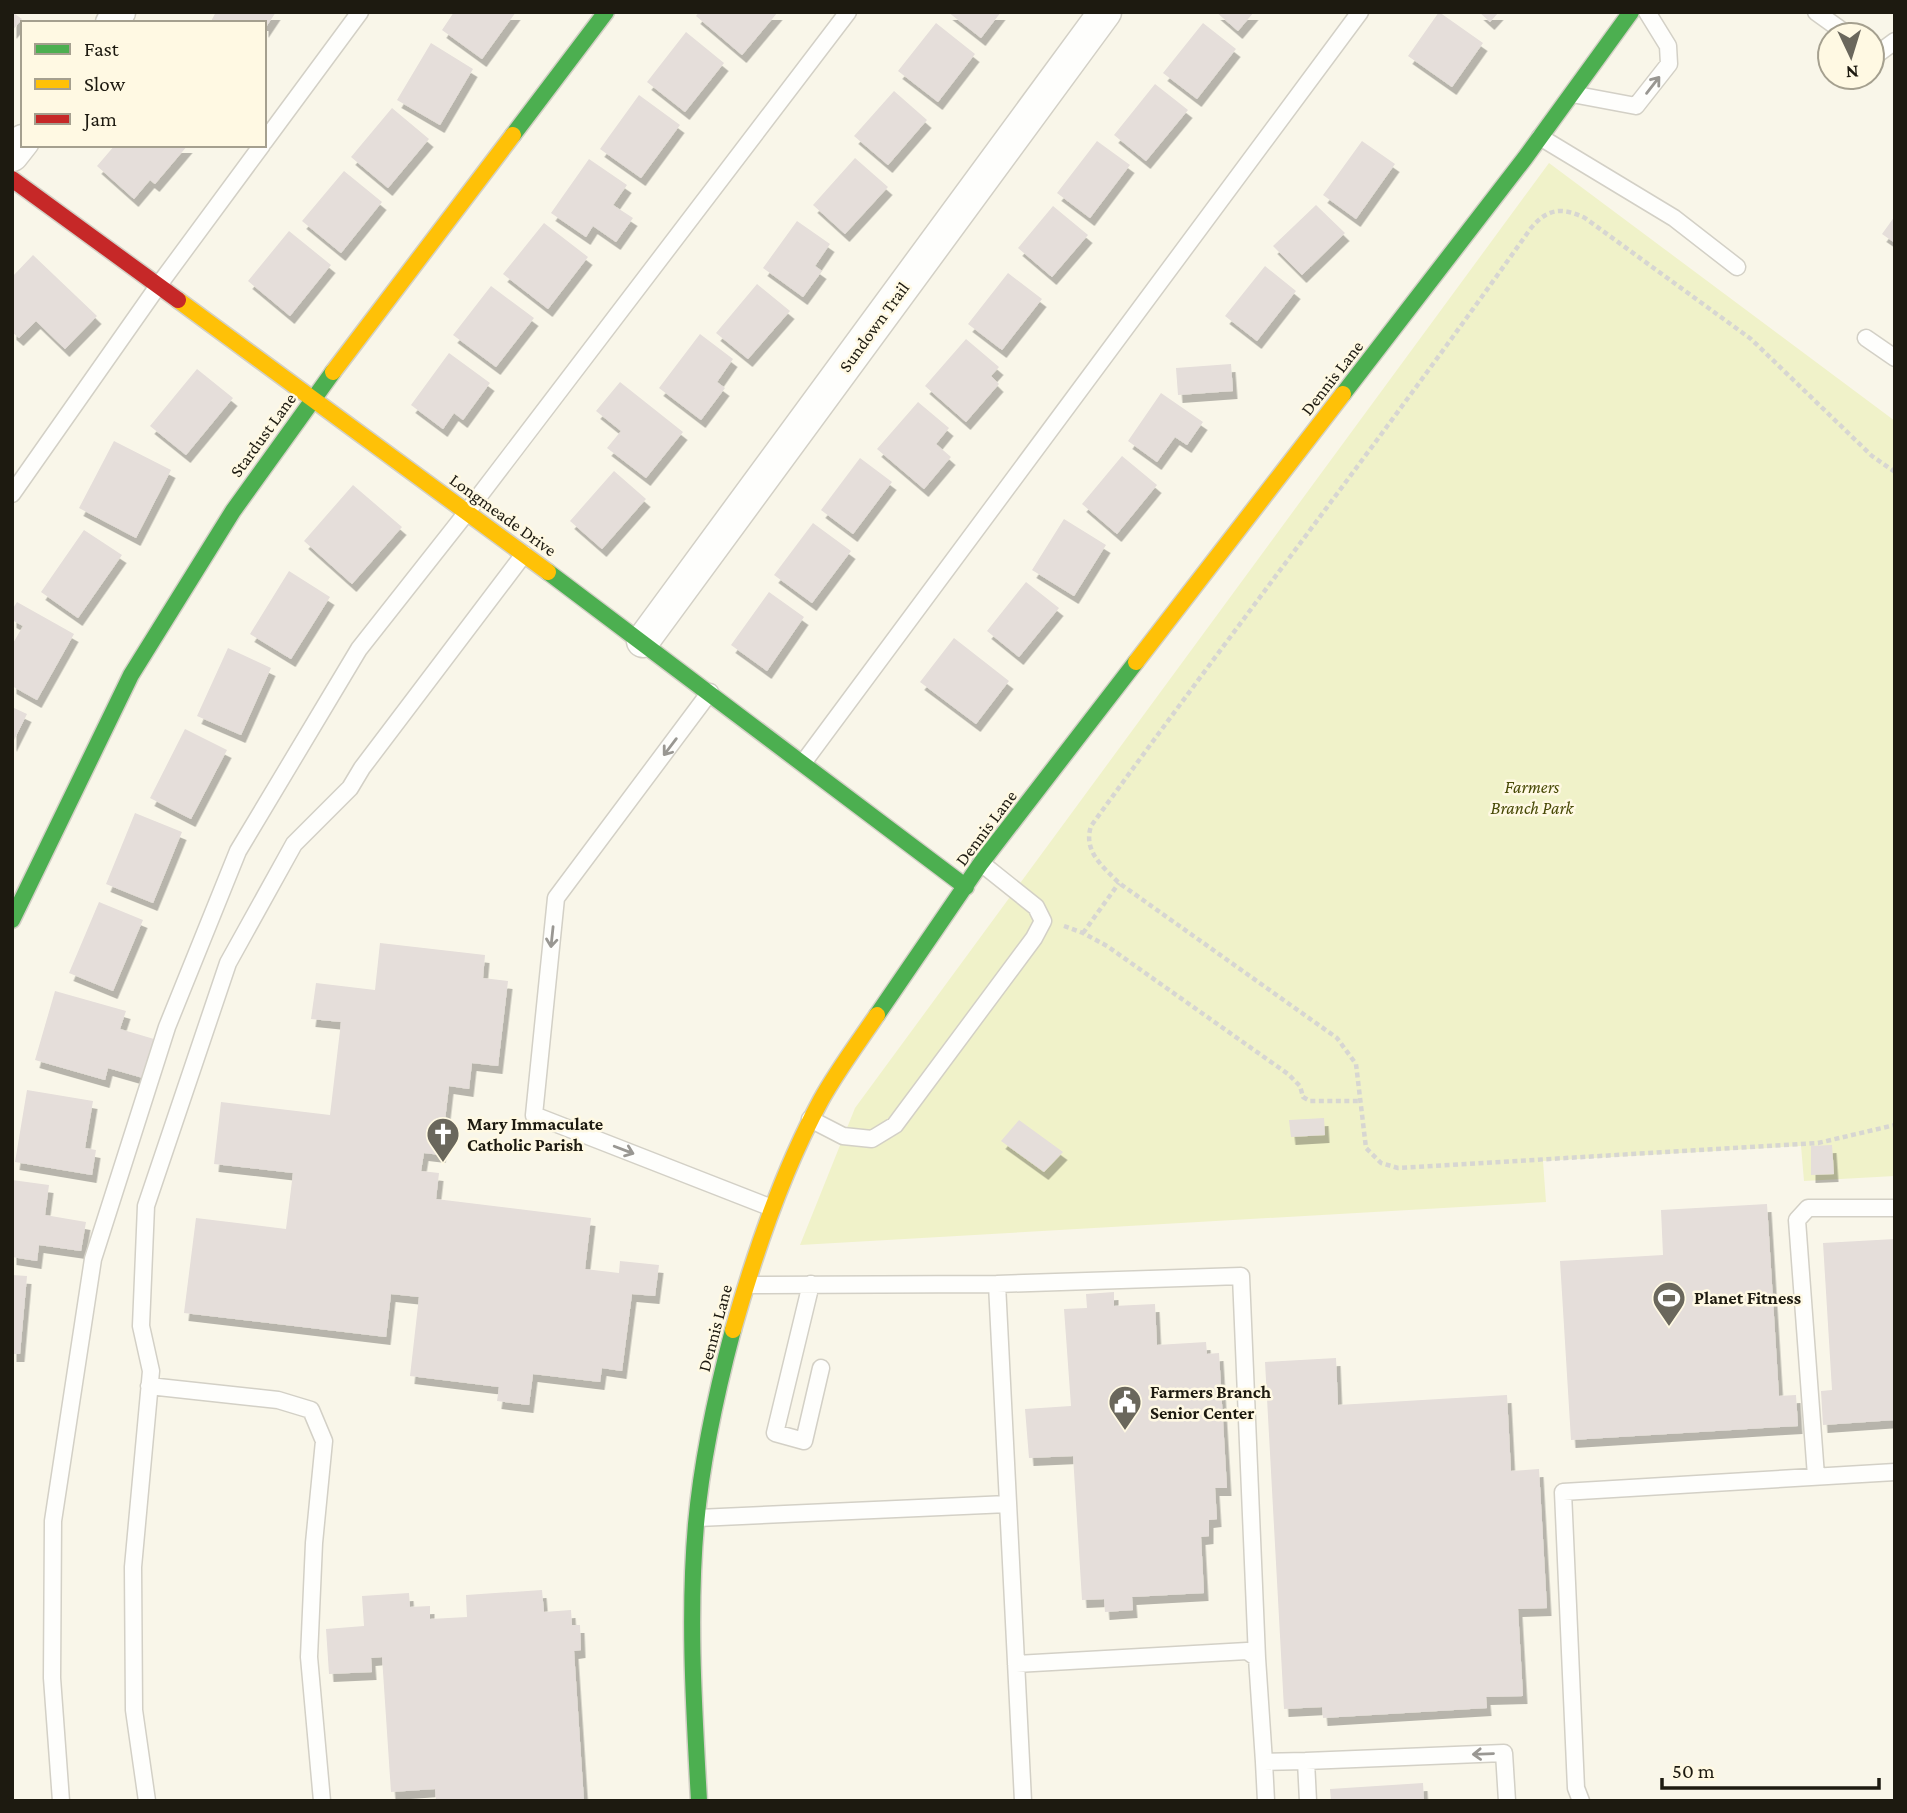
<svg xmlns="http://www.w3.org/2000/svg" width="1907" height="1813" viewBox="0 0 1907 1813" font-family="'Crimson Pro',serif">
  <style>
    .green { fill: #f0f2c9 }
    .building { fill: #e5deda; filter: url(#shadow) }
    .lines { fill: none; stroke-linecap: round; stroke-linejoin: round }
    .lane-casing { stroke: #d3d0c6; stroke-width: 19 }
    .street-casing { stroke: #d3d0c6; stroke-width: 35 }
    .fast-casing { stroke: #d3d0c6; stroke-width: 19 }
    .slow-casing { stroke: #d3d0c6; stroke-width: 19 }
    .jam-casing { stroke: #d3d0c6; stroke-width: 19 }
    .path { stroke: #d7d6d2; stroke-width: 4.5; stroke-dasharray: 5 3.5; stroke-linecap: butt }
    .lane { stroke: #fefefc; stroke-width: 16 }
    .street { stroke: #fefefc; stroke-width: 32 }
    .fast { stroke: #4caf50; stroke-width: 16 }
    .slow { stroke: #ffc107; stroke-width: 16 }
    .jam { stroke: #c62828; stroke-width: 16 }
    .oneway { stroke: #999792 }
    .labels { text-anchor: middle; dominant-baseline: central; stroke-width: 5; stroke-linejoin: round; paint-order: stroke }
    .street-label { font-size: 18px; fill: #1d1a10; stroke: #fff9e3 }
    .park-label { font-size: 18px; font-style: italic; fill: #474905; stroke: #fff9e3 }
    .poi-label { font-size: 18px; font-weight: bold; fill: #1d1a10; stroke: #fff9e3; text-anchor: start }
  </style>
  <defs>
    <filter id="shadow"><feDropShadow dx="4.5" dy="8" stdDeviation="0" flood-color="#0004"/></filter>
  </defs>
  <rect width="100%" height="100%" fill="#f9f6e9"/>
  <path class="green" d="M1549,163L1895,421V1176L1804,1181L1801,1146L1543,1161L1546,1202L800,1245L855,1108Z"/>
  <path class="building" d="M12,12L22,19L12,31Z
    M216,12H276L264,30V23H210Z
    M454,12H516L482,59L442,30Z
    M699,12H778L742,55L696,16Z
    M948,12H1001L981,38Z
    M1216,12H1254L1238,31Z
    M1439,12L1483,43L1452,87L1408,56Z
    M1479,12H1499L1490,22Z
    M936,23L975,54L938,102L898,71Z
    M1203,23L1236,49L1197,99L1163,73Z
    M686,32L724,63L685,112L647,82Z
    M431,43L473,69L440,125L397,100Z
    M1155,84L1188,110L1146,161L1114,135Z
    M894,91L927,120L888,165L854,136Z
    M639,95L680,125L641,178L600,149Z
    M392,108L429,139L388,188L351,157Z
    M1097,141L1130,165L1090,218L1057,193Z
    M1362,141L1395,164L1356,219L1323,195Z
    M115,145H188L155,184L150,180L134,199L97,166Z
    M855,158L888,187L845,234L813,205Z
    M589,159L627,185L613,205L633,218L616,242L593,226L586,237L551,213Z
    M344,171L382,202L341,253L302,221Z
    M1316,205L1345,233L1302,275L1273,246Z
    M1053,206L1088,235L1052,277L1018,248Z
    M1895,216V243L1882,234Z
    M797,221L830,244L815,266L822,271L803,297L763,268Z
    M544,223L588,257L548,309L503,274Z
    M289,231L331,265L290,316L248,281Z
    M33,255L97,316L65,349L36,321L19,338L12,332V277Z
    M1265,266L1296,291L1257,341L1225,316Z
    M1008,273L1042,299L1002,350L968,324Z
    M757,284L790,311L748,359L716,333Z
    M491,286L534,318L496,367L453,335Z
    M700,334L733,359L717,382L725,388L701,420L659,388Z
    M966,339L999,367L991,376L999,384L966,422L925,386Z
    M449,353L490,383L463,420L454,413L443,429L411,405Z
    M1231,364L1233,391L1178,395L1176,368Z
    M197,369L233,398L186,455L150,426Z
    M620,382L683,432L646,478L607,448L621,431L596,411Z
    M1161,393L1203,422L1187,445L1175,437L1157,462L1128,441Z
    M918,402L949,428L936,444L951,457L924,489L877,449Z
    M114,441L171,470L136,538L79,508Z
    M1122,456L1157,485L1117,534L1082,504Z
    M860,458L892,482L853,534L821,510Z
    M614,471L646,499L602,549L570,521Z
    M353,485L402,527L352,584L304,541Z
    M1064,519L1106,545L1074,596L1032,570Z
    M813,523L851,551L812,603L774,575Z
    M84,530L122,555L78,618L41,592Z
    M289,571L330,597L291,659L250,634Z
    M1026,582L1059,608L1019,657L987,631Z
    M769,592L804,617L767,671L731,645Z
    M17,602L74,634L37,700L12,686V645L23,626L12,620V610Z
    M954,638L1009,681L976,724L920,682Z
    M228,648L271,668L241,735L197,716Z
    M12,707L27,714L12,744Z
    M185,729L227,750L191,819L150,798Z
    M135,813L182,832L153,903L106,884Z
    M99,902L143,920L113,991L69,973Z
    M380,943L485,955L483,978L508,981L498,1066L472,1063L469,1089L449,1086L441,1155L424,1153L421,1171L439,1173L436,1199L591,1218L585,1269L619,1273L620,1261L659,1265L655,1296L632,1294L622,1371L602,1368L600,1382L533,1374L529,1405L497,1401L499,1387L410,1376L419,1297L391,1294L386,1337L184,1313L196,1218L286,1229L293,1173L214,1164L221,1102L330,1115L341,1022L311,1019L316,983L375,990Z
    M55,991L126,1011L120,1029L154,1039L143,1078L108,1068L105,1080L35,1060Z
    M27,1090L93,1101L85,1148L96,1150L92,1175L15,1162Z
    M1324,1118L1325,1135L1291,1137L1289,1120Z
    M1019,1120L1063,1152L1044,1172L1001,1141Z
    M1832,1145L1834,1174L1811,1175V1146Z
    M12,1180L49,1185L45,1215L86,1222L81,1251L39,1245L37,1261L12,1257Z
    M1767,1204L1779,1396L1796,1395L1798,1426L1571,1440L1560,1261L1663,1255L1661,1210Z
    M1895,1239V1420L1823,1425L1821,1391L1832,1390L1823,1243Z
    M12,1275L27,1276L20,1354H12Z
    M1114,1292V1306L1155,1304L1157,1345L1206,1342L1207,1354L1219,1353L1227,1488H1215L1217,1519L1209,1520V1536L1201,1537L1204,1593L1132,1597L1133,1610L1105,1612L1104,1599L1082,1600L1073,1456L1029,1458L1025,1409L1071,1406L1064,1309L1087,1308L1086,1294Z
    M1336,1358L1338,1405L1507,1395L1511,1471L1539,1469L1547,1608L1518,1609L1523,1696L1486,1697L1487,1708L1323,1718L1322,1707L1284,1709L1265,1362Z
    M542,1590L544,1612L571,1610L572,1625H580L581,1650L574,1651L584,1801H436L435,1789L391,1792L382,1657L371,1658L372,1672L329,1674L326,1629L364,1626L362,1596L409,1593L410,1607L430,1606V1619L467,1617L466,1595Z
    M1423,1783L1424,1801H1331L1330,1789Z"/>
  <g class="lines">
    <defs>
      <path id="lane" d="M1816,12L1848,35
        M1872,52L1876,55L1895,41
        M1572,94L1636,106L1669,64L1668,46L1647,12
        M1540,137L1674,218L1737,267
        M264,142L360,12
        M1866,338L1895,358
        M12,494L158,286L262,145
        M710,692L556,898L534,1115L772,1208
        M803,763L1360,12
        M810,1119L843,1136L872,1139L895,1125L1034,938L1043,921L1036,907L981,863
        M811,1284L775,1433L804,1441L821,1368
        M997,1284L1241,1276L1257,1658
        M747,1285L997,1284L1023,1801
        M149,1386L278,1400L311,1410L324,1441L314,1543L309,1657L322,1801
        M1816,1476L1797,1220L1808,1208H1895
        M698,1518L1008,1504
        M1016,1664L1247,1651L1257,1658L1264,1762L1306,1761
        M1264,1762L1266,1801
        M61,1801L52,1678L53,1521L93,1259L167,1027L238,851L359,649L467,512L848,12
        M147,1801L134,1710L133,1567L151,1371L141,1326L146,1206L228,963L294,844L350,788L362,768L524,554
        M1308,1801L1306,1761L1504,1753L1507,1801
        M1581,1801L1576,1788L1563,1492L1895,1472"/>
      <path id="street" d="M112,23L119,12
        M12,155L23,141
        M643,641L1105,12"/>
      <path id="fast" d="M513,135L606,12
        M1343,394L1525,158L1631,12
        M548,572L966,887
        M12,920L131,675L233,511L333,372
        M877,1015L981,863L1136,662
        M699,1801C694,1709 688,1616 696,1524C702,1458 716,1394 733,1330"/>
      <path id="slow" d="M178,300L548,572
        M333,372L513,135
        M1136,662L1343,394
        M733,1330C755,1252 782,1172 821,1100C837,1071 858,1043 877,1015"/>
      <path id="jam" d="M12,179L178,300"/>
    </defs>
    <use href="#lane" class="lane-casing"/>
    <use href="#street" class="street-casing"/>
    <use href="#fast" class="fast-casing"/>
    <use href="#slow" class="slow-casing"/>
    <use href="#jam" class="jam-casing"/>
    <path class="path" d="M1895,472L1872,456L1751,339L1585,218C1562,207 1548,208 1531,228C1388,430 1236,626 1091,826C1083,851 1102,866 1119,883L1337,1038L1356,1064L1366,1148L1381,1163L1398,1168L1818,1143L1895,1125
      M1064,926L1083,933L1107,946L1288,1074L1300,1086L1303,1097L1310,1101H1361
      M1083,933L1119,883"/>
    <use href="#lane" class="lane"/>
    <use href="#street" class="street"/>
    <use href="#fast" class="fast"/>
    <use href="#slow" class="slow"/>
    <use href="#jam" class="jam"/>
  </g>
  <defs><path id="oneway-shaft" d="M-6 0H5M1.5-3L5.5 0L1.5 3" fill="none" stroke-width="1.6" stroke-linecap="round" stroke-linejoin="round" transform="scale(1.75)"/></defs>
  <g class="oneway">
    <use href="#oneway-shaft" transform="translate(1653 85) rotate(-52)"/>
    <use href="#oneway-shaft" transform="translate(670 747) rotate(127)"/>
    <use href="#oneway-shaft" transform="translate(552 937) rotate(96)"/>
    <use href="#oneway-shaft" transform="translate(624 1150) rotate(21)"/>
    <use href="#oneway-shaft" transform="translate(1483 1754) rotate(178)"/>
  </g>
  <defs>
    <symbol id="church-pin" viewBox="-11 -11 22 30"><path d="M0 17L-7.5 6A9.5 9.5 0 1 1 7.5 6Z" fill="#6a675c" stroke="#fff9e3"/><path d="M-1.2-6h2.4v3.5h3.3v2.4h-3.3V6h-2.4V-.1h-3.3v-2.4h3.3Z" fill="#fff"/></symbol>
    <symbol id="stadium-pin" viewBox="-11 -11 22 30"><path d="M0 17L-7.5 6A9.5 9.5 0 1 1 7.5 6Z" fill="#6a675c" stroke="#fff9e3"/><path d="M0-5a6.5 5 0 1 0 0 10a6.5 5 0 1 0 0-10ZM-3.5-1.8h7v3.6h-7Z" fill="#fff"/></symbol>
    <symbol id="civic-pin" viewBox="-11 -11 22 30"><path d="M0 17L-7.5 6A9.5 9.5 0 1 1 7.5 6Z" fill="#6a675c" stroke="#fff9e3"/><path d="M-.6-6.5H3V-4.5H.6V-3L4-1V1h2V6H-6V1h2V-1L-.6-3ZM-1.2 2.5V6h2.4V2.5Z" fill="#fff"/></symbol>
  </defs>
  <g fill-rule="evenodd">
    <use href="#church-pin" x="424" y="1115" width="38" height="52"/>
    <use href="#stadium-pin" x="1650" y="1279" width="38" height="52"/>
    <use href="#civic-pin" x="1106" y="1383" width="38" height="52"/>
  </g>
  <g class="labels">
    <g class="street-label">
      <text transform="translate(874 327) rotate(-54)">Sundown Trail</text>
      <text transform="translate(1332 378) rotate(-52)">Dennis Lane</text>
      <text transform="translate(263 435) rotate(-54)">Stardust Lane</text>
      <text transform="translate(503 515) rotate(36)">Longmeade Drive</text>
      <text transform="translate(986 828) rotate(-53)">Dennis Lane</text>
      <text transform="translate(715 1328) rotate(-75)">Dennis Lane</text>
    </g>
    <g class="park-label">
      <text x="1532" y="787">Farmers<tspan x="1532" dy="21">Branch Park</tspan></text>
    </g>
    <g class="poi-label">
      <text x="467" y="1124">Mary Immaculate<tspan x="467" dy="21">Catholic Parish</tspan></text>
      <text x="1694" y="1298">Planet Fitness</text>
      <text x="1150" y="1392">Farmers Branch<tspan x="1150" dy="21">Senior Center</tspan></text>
    </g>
  </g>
  <rect width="1907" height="1813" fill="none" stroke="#1d1a10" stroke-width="28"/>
  <rect x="21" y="21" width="245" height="126" fill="#fff9e3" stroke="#a5a08f" stroke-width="2"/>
  <rect x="35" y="44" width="35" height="10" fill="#4caf50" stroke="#a5a08f" stroke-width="2"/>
  <text x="84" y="56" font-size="21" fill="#1d1a10">Fast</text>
  <rect x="35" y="79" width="35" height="10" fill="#ffc107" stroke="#a5a08f" stroke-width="2"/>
  <text x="84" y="91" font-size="21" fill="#1d1a10">Slow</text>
  <rect x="35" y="114" width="35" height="10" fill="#c62828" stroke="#a5a08f" stroke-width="2"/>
  <text x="84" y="126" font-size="21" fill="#1d1a10">Jam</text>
  <g transform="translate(1851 56) rotate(176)"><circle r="33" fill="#fff9e3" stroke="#a5a08f" stroke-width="2"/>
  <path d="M0-5L12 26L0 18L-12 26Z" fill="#6a675c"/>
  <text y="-10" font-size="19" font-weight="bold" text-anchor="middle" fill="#1d1a10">N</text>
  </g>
  <path d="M1662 1778v10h217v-10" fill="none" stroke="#1d1a10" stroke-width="3.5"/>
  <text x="1672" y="1778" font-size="21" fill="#1d1a10" stroke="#fff9e3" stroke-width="5" paint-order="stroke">50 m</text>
</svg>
